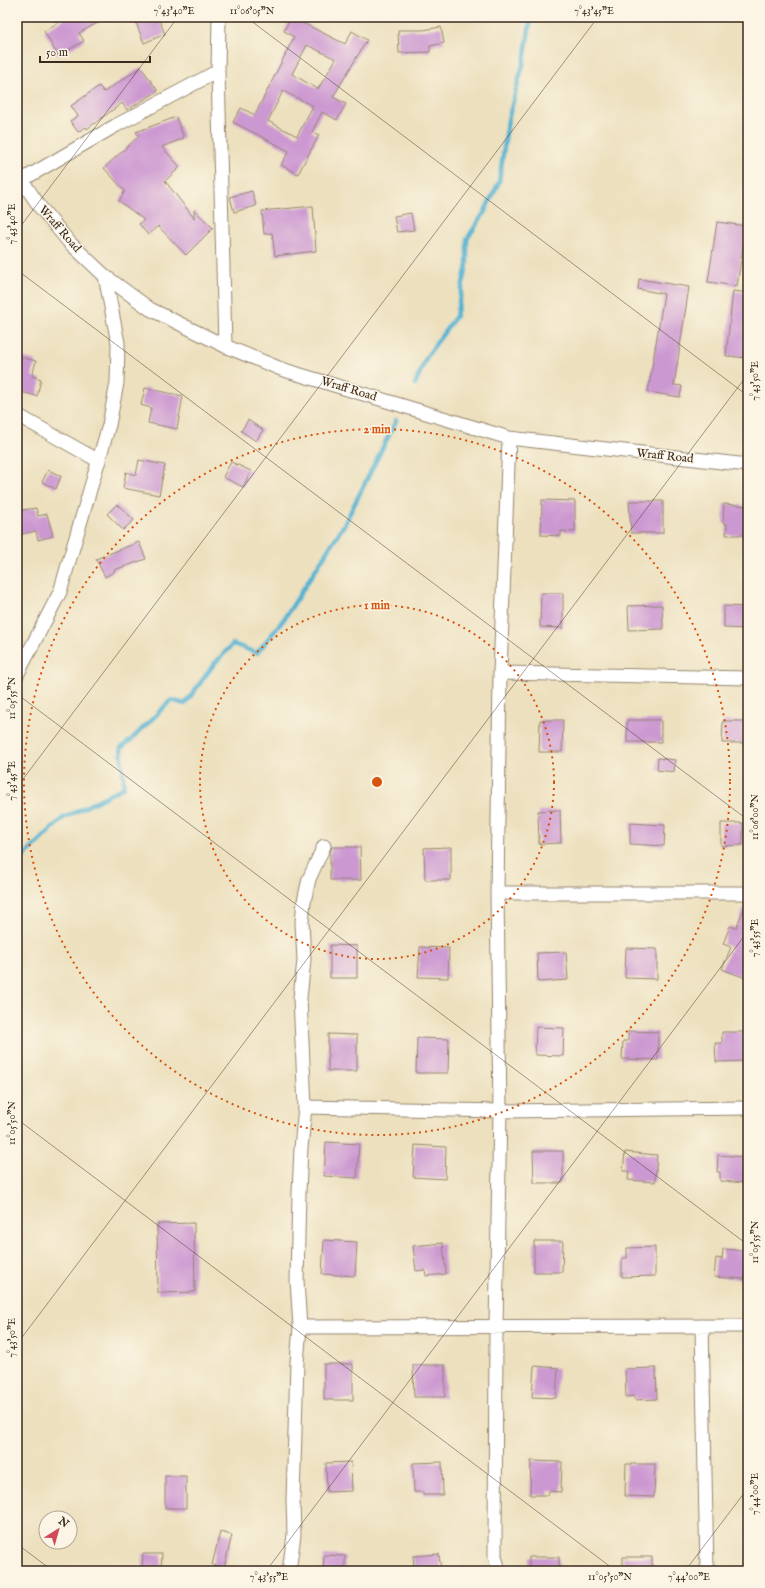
<svg xmlns="http://www.w3.org/2000/svg" width="765" height="1588" viewBox="0 0 765 1588" font-family="'IM FELL English',serif">
  <style>
    .lines { fill: none; stroke-linecap: round; stroke-linejoin: round }
    .stream { stroke: #53b2d2; stroke-width: 4.5 }
    .building { fill: #cc98d1; fill-rule: evenodd }
    .minor-casing { stroke: #94856e; stroke-width: 15 }
    .minor { stroke: #fff; stroke-width: 13 }
    .ticks { fill: none; stroke: #3b2a1e; stroke-width: 1; stroke-opacity: 0.45 }
    .ring { fill: none; stroke: #d7540e; stroke-width: 2; stroke-dasharray: 2 4 }
    .labels { text-anchor: middle; dominant-baseline: central; stroke-width: 3; stroke-linejoin: round; paint-order: stroke }
    .street-label { font-size: 12px; fill: #3b2a1e; stroke: #fcf5e5 }
    .centre { fill: #d7540e; stroke: #fcf5e5; stroke-width: 2 }
    .ring-label { font-size: 12px; text-anchor: middle; font-weight: bold; fill: #d7540e; stroke: #fcf5e5; stroke-width: 3; stroke-linejoin: round; paint-order: stroke }
    .neatline { fill: none; stroke: #3b2a1e; stroke-width: 1.5 }
    .ticks-label { font-size: 10px; text-anchor: middle; fill: #3b2a1e }
  </style>
  <rect width="100%" height="100%" fill="#fcf5e5"/>
  <filter id="ink" filterUnits="userSpaceOnUse"><feTurbulence type="fractalNoise" baseFrequency=".025" numOctaves="2"/><feDisplacementMap in="SourceGraphic" scale="8" xChannelSelector="R" yChannelSelector="G"/><feConvolveMatrix kernelMatrix="1 2 1 2 8 2 1 2 1" color-interpolation-filters="sRGB"/></filter>
  <filter id="wash" filterUnits="userSpaceOnUse"><feTurbulence type="fractalNoise" baseFrequency=".012" numOctaves="4" result="noise"/><feDisplacementMap in="SourceGraphic" scale="16" xChannelSelector="R" yChannelSelector="G"/><feGaussianBlur stdDeviation="0.9" result="paint"/><feColorMatrix in="noise" values="0 0 0 0 0 0 0 0 0 0 0 0 0 0 0 0 0 1.4 0 .05"/><feComposite in="paint" operator="in"/></filter>
  <g filter="url(#wash)">
    <rect width="100%" height="100%" fill="#ece0be"/>
    <g class="lines">
      <path class="stream" d="M415,384L427,356L456,316L467,265V239L484,213L499,182L508,120L524,61L531,17
        M17,863L62,819L124,787L121,748L131,740L171,700L185,704L214,664L233,644L257,653L284,619L344,525L396,421"/>
    </g>
    <g id="blocks">
      <path class="building" d="M68,17H108L79,33L84,41L58,56L44,31Z
        M151,17H158L165,34L144,43L136,23Z
        M291,17L345,44L352,31L367,40L333,97L346,104L337,120L322,112L312,132L319,135L298,174L281,165L289,151L233,122L241,108L255,115L294,37L284,31ZM307,45L336,59L318,89L292,74ZM283,91L313,106L297,136L268,121Z
        M441,27L444,43L430,46V52L399,53L398,30H423Z
        M141,67L158,91L127,110L122,103L87,129L86,127L78,132L70,121L78,116L71,106L99,86L104,92Z
        M176,117L184,138L162,147L180,167L165,181L194,218V210L213,228L186,255L158,226L148,235L139,224L144,220L119,201L125,191L104,168L139,136L136,132Z
        M252,191L256,206L234,212L230,197Z
        M313,206L316,251L275,256L272,233L264,234L262,211Z
        M411,213L414,230L397,232L394,216Z
        M717,222L746,226L737,286L708,282Z
        M639,279L689,287L674,385L682,386L680,397L648,392L664,294L638,289Z
        M733,291L748,293V358L726,356Z
        M17,356L36,361L32,376L41,379L37,396L17,391Z
        M145,388L183,396L177,429L148,423L151,408L141,405Z
        M248,420L263,430L256,441L241,431Z
        M139,460L165,465L159,495L123,488L126,472L136,475Z
        M231,462L251,471L243,487L223,477Z
        M48,470L61,476L56,489L42,482Z
        M542,500L575,501V532L561,531V536L541,535Z
        M629,501H663V533H631Z
        M117,504L134,520L123,530L107,514Z
        M724,504L748,506V535H726L727,524L723,523Z
        M36,508L38,516L47,514L53,536L38,540L36,531L17,535V511Z
        M139,542L146,559L114,570L115,571L105,577L96,559Z
        M541,593H563V628L540,627Z
        M662,605L663,629L629,630L628,606Z
        M724,606L748,607V629L724,628Z
        M540,720H563L562,752H539Z
        M627,720H661V742H627Z
        M723,721H748V743H722Z
        M658,758L675,760L674,772L657,770Z
        M560,810L561,843L539,844L538,811Z
        M630,823L665,825L664,846L630,844Z
        M721,823H743V845L721,846Z
        M332,847H360L361,880H330V852Z
        M451,847V880H425L424,848Z
        M747,901H748V979L722,969L731,947L723,944L730,926L736,928Z
        M330,945L357,946V978H330Z
        M420,947L449,948L448,978L418,977Z
        M626,948L657,949V979L625,978Z
        M566,952L568,980L538,982L537,953Z
        M536,1027L564,1028L563,1056L535,1055Z
        M628,1031L658,1032V1060L622,1059L623,1041H628Z
        M722,1032H747L748,1061L716,1062L715,1043H722Z
        M328,1034L357,1035V1071H328Z
        M417,1038L449,1039L448,1073H416Z
        M326,1142L359,1144L357,1178L324,1176Z
        M415,1145L446,1147L445,1179L413,1177Z
        M533,1151H563V1183H534Z
        M625,1152L657,1155L655,1182L628,1180L629,1171H623Z
        M718,1155L748,1157L746,1183L720,1181V1172H717Z
        M194,1223L195,1292L158,1293L157,1224Z
        M324,1240L357,1242L355,1276L322,1274Z
        M534,1241H563L562,1272H534Z
        M443,1243L446,1274L426,1276L425,1270L416,1271L413,1246Z
        M655,1247V1276L622,1277V1258H627V1248Z
        M723,1249L748,1251L745,1279L714,1277L716,1258L722,1259Z
        M324,1364H353V1400H324Z
        M413,1365H445V1397H414Z
        M534,1366L558,1368L556,1398L532,1397Z
        M656,1368L657,1399L635,1400V1396L626,1397L625,1369Z
        M531,1461L562,1462L561,1492L549,1491L548,1495H530Z
        M351,1462L352,1491L327,1492L326,1463Z
        M442,1462L443,1495H423V1492H414L413,1463Z
        M626,1464H655L654,1497L625,1496Z
        M165,1476H186V1508H165Z
        M220,1532L232,1535L224,1568L212,1565Z
        M143,1554H162L161,1571H142Z
        M439,1554L441,1571H419V1568H414L413,1556Z
        M324,1555L345,1556V1571H323Z
        M529,1557H559V1571H529Z
        M623,1557H652V1571H623Z"/>
    </g>
  </g>
  <g filter="url(#ink)">
    <use href="#blocks" fill-opacity="0" stroke="#94856e" stroke-width="1"/>
    <g class="lines">
      <defs>
        <path id="minor" d="M219,17L218,71L225,346
          M17,173L40,207L69,242L105,276L150,309L225,346L281,369L509,438L748,465
          M22,180L115,126L218,71
          M17,415L99,461
          M500,673L748,678
          M17,675L60,592L109,425L117,383L118,343L105,276
          M497,893H748
          M305,1107L500,1111L748,1108
          M702,1326L707,1571
          M300,1327L748,1326
          M289,1571L294,1535L293,1500L297,1362L300,1327L297,1281L299,1193L301,1148L305,1107L300,998L304,960L302,922L304,901L309,879L324,846
          M499,1571L495,1556L496,1327L500,1111L497,893L500,673L509,438"/>
      </defs>
      <use href="#minor" class="minor-casing"/>
      <use href="#minor" class="minor"/>
    </g>
  </g>
  <path class="ticks" d="M246,17L748,396M17,231L178,17M17,270L748,820M17,694L748,1245M17,787L598,17M17,1119L616,1571M17,1344L748,374M17,1544L53,1571M266,1571L748,931M685,1571L748,1488"/>
  <g class="ring">
    <circle cx="377" cy="782" r="177"/>
    <circle cx="377" cy="782" r="353"/>
  </g>
  <g class="labels">
    <g class="street-label">
      <text transform="translate(60 229) rotate(49)">Wraff Road</text>
      <text transform="translate(349 389) rotate(17)">Wraff Road</text>
      <text transform="translate(665 456) rotate(6)">Wraff Road</text>
    </g>
  </g>
  <circle cx="377" cy="782" r="6" class="centre"/>
  <g class="ring-label">
    <text x="377" y="433">2 min</text>
    <text x="377" y="609">1 min</text>
  </g>
  <rect width="765" height="1588" fill="none" stroke="#fcf5e5" stroke-width="44"/>
  <g transform="translate(58 1530) rotate(37)"><circle r="19" fill="#fcf5e5" stroke="#afa495"/>
  <path d="M0-3L7 15L0 10L-7 15Z" fill="#d1495b"/>
  <text y="-6" font-size="11" font-weight="bold" text-anchor="middle" fill="#3b2a1e">N</text>
  </g>
  <path d="M40 56v6h110v-6" fill="none" stroke="#3b2a1e" stroke-width="2"/>
  <text x="46" y="56" font-size="12" fill="#3b2a1e" stroke="#fcf5e5" stroke-width="3" paint-order="stroke">50 m</text>
  <rect x="22" y="22" width="721" height="1544" class="neatline"/>
  <g class="ticks-label">
    <text x="174" y="14">7°43'40"E</text>
    <text x="252" y="14">11°06'05"N</text>
    <text x="594" y="14">7°43'45"E</text>
    <text transform="translate(11 224) rotate(-90)" y="4">7°43'40"E</text>
    <text transform="translate(754 381) rotate(-90)" y="4">7°43'50"E</text>
    <text transform="translate(11 698) rotate(-90)" y="4">11°05'55"N</text>
    <text transform="translate(11 781) rotate(-90)" y="4">7°43'45"E</text>
    <text transform="translate(754 817) rotate(-90)" y="4">11°06'00"N</text>
    <text transform="translate(754 938) rotate(-90)" y="4">7°43'55"E</text>
    <text transform="translate(11 1123) rotate(-90)" y="4">11°05'50"N</text>
    <text transform="translate(754 1242) rotate(-90)" y="4">11°05'55"N</text>
    <text transform="translate(11 1338) rotate(-90)" y="4">7°43'50"E</text>
    <text transform="translate(754 1494) rotate(-90)" y="4">7°44'00"E</text>
    <text x="269" y="1580">7°43'55"E</text>
    <text x="610" y="1580">11°05'50"N</text>
    <text x="689" y="1580">7°44'00"E</text>
  </g>
</svg>
